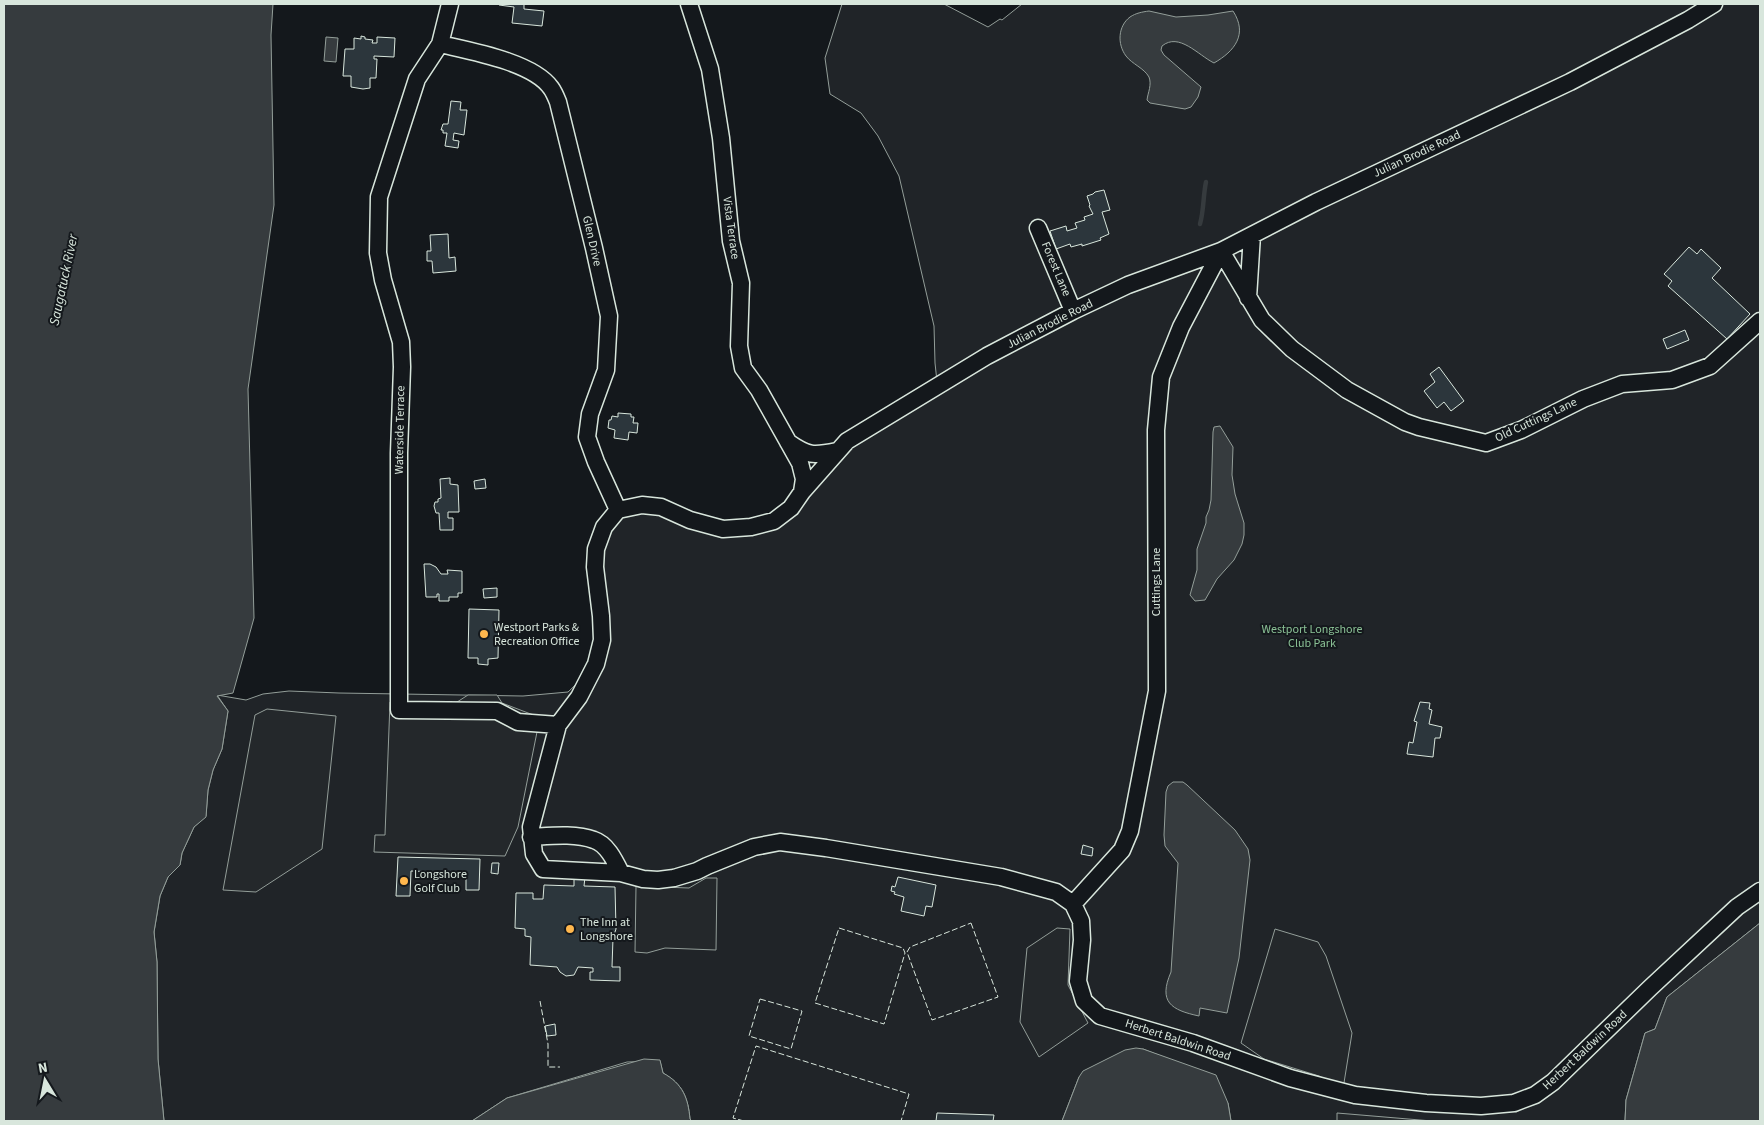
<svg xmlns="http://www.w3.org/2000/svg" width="1764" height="1125" viewBox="0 0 1764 1125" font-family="'Source Sans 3',sans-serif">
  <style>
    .green { fill: #202428; stroke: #939e99 }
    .parking { fill: #24282b; stroke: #939e99 }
    .water { fill: #363b3e; stroke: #939e99 }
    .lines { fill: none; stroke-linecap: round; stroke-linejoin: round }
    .stream { stroke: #363b3e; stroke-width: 4.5 }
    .building { fill: #2c363c; stroke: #d8e6dc }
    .minor-casing { stroke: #d8e6dc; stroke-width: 19 }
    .minor { stroke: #14181c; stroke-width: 16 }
    .fence { stroke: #d8e6dc; stroke-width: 1; stroke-dasharray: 6 2.5; stroke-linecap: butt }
    .poi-dot { fill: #ffb74d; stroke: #14181c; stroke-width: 2 }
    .labels { text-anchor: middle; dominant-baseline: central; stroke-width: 4; stroke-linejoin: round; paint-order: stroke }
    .street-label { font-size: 12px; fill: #d8e6dc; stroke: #14181c }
    .poi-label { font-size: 12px; fill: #d8e6dc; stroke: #14181c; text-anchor: start }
    .park-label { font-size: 12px; fill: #8ac095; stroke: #14181c }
    .water-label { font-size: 14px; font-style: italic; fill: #d8e6dc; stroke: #14181c }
  </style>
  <rect width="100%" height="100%" fill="#14181c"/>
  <path class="green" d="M842,4H944L988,27L1000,19L1002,20L1022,4H1760V923L1667,997L1655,1029L1645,1033L1626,1100L1625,1121H1231L1228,1103L1171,1060L1143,1049L1079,1077L1062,1121H692L690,1119C688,1098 683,1084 663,1073L660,1061L627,1062L507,1098L472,1121H164L158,1059L157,962L154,932L160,896L168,877L180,865L182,853L194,827L206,816L208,790L213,770L222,749L228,711L217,695L246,700L263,694L289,691L339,693L523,696L568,692L596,665L607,625L603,555L606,533L623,514L638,510L656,513L693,528L746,536L767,531L848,448L938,391L935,363L934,326L899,176L878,136L861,113L830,94L825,58Z"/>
  <path class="parking" d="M468,695H497L502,703L536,716L537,732L518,827L505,856L374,852L375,835H385L390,702L454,704Z
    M267,709L336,716L322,849L256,892L223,890L255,715Z
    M706,878H717L716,950L665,948L647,953L635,952L636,886L689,888Z
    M1057,928L1070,929L1068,985L1088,1023L1039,1057L1020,1022L1027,948Z
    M1275,929L1318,942L1326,956L1352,1033L1343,1089L1319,1076L1264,1059L1241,1043Z
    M1337,1113L1432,1121H1337Z"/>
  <path class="water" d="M4,4H273L271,35L274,205L248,389L254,618L233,693L217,696L228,711L222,749L213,770L208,790L206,817L194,827L182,853L180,865L168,877L160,896L154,932L157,962L158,1059L164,1121H4Z
    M1149,11L1176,17L1208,15L1233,11C1248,34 1235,51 1214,63C1198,55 1179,32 1162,46L1161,50L1164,55L1201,87L1198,97L1191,107L1185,109L1150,103L1147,100C1148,92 1152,85 1149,77C1144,68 1132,64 1126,56C1117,44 1118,26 1130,17C1136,13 1142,12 1149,11Z
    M326,37L338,38L336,62L324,61Z
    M1220,426L1233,447L1232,475L1235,494L1244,523V535L1242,544L1234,560L1217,579L1205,600L1195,601L1190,595L1197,570V549L1206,523V517L1209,510L1211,500L1213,432L1214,427Z
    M1173,782H1183L1187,785L1235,830L1248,849L1250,860L1239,958L1227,1013L1200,1008L1199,1016C1171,1010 1158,1002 1171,972L1178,863L1165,846L1164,835L1166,792L1168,786Z
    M1760,923V1121H1625L1626,1100L1645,1033L1655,1029L1667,997Z
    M1136,1048L1143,1049L1216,1075L1228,1103L1231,1121H1062L1079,1077L1083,1071L1125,1050Z
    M644,1059L660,1060L663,1073C683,1084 688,1098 690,1119L692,1121H472L507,1098Z"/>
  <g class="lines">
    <path class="stream" d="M1200,224C1204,210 1203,196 1206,182"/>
  </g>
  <path class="building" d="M499,4H524V9L544,11L542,26L512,23L514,7L499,5Z
    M361,36L365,37V39L373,40L372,43H377V37L395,38L394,57L374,56V59H377L376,78H370V88L363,89L351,87V76H343L345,49H354V38L361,39Z
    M451,101L461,102L460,110H467L464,135L454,133L453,140L459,141L458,148L445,146L447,133H443V130H441L443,124H448Z
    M1104,190L1110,210L1102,212L1109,234L1100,238L1101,240L1082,246V244L1071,247L1070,244L1056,249L1050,231L1066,226L1067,231L1077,228L1075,223L1085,220L1084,217L1093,214L1089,206L1090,205L1087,196L1093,194L1095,192Z
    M448,234L449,258L455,257L456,271L433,273L432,261H427V251H431L430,235Z
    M1689,247L1697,254L1701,249L1721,268L1712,278L1750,314L1727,339L1668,286L1672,281L1664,274Z
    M1685,330L1689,340L1667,349L1663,339Z
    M1439,367L1464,401L1451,411L1444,402L1437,408L1424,391L1435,382L1430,374Z
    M618,413L631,414V417H634L633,423H638L637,433L629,432L628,440L614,438L615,430L608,428L609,420H611L612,416L618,417Z
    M450,478V484L458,485L459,512H448V518H453V530H440L439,513H436L434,506L435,502H438V499L441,498L440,479Z
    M485,479L486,488L475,489L474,481Z
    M424,564H430L436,567L441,574H448L447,570L462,571V593H458V597H449V601H439V594H437V597H426Z
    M497,588V597L484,598L483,589Z
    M469,609L499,610L498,658L488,659V665L478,664V658H468Z
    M1420,702L1430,703L1429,709L1432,710L1429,724L1442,727L1440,738H1435L1433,757L1407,754L1409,742L1413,743L1417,722L1414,721Z
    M1083,845L1093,848L1092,856L1081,854Z
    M398,857L480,859L479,890H466V873L411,871L410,896H396Z
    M492,863H499L498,874L491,873Z
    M574,876L585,877L584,886L615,887L616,929L613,938L612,967H620V981L590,980V972H593V968L578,967L574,975L566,976L560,972L557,967L530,965L531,937L525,936V929L515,928L516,893H533V899H543L544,885L574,886Z
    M898,877L936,885L932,907L926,906L924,916L901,911L904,897L894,894L895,892L891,891L892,886L895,887Z
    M555,1024L556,1035L547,1036L545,1026Z
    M937,1113L994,1115L993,1121H936Z"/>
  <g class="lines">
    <defs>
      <path id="minor" d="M450,4L440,44L417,79L379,197L378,253L383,280L401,342L402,367L399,453V710L497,711L518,722L558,725
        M689,4L710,69L721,138L731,241L741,283L739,346L743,368L759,390L800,463L804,479L802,492
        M1714,4L1688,20L1570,82L1316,202L1221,251L1128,285L1073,311L987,356L847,441L802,492L791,508L774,521L751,527L723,529L690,520L661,507L642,505L618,510L604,527L596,549L595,567L601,616L602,640L596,664L579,697L558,725L531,827L534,854L543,869L621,873L643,879L658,880L674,878L697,871L707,866L754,847L780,842L826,848L1001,877L1056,892L1073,904L1081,921L1082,940L1078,981L1084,1001L1100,1016L1193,1043L1290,1078L1355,1095L1426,1103L1481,1106L1514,1103L1535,1095L1553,1082L1650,988L1737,907L1760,891
        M440,44C470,51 533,62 551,88C554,92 556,97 558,102L594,248L609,316L606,370L590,414L587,437L596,462L618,510
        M1038,228L1073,311
        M1221,251L1262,320L1292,349L1347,390L1405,422L1419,427L1486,443L1521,430L1583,399L1622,384L1672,380L1710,366L1760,321
        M1248,298L1252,235
        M788,442C808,456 813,456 837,451
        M531,837C550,836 575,833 594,840C607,844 615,861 621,873
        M1073,904L1122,850L1130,831L1157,691L1156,430L1161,377L1181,327L1221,251"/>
    </defs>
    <use href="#minor" class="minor-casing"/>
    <use href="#minor" class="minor"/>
    <path class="fence" d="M971,923L998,997L932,1020L907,952L910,947Z
      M839,928L903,948L905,953L884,1024L815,1003Z
      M760,999L802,1011L791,1049L749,1036Z
      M540,1001L548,1044V1067H560
      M744,1121L733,1118L756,1046L909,1094L901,1121"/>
  </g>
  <g class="poi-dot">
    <circle cx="484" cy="634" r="5"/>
    <circle cx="404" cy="881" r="5"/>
    <circle cx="570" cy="929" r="5"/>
  </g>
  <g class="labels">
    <g class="street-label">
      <text transform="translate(1417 154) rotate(-25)">Julian Brodie Road</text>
      <text transform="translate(731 228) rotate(82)">Vista Terrace</text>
      <text transform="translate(592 241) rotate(77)">Glen Drive</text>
      <text transform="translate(1056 269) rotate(67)">Forest Lane</text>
      <text transform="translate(1050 324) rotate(-27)">Julian Brodie Road</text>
      <text transform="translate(1536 420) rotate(-25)">Old Cuttings Lane</text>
      <text transform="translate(400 430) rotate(-89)">Waterside Terrace</text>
      <text transform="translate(1156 582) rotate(-90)">Cuttings Lane</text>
      <text transform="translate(1178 1040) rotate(18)">Herbert Baldwin Road</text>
      <text transform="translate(1585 1050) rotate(-43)">Herbert Baldwin Road</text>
    </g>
    <g class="poi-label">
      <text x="494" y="627">Westport Parks &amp;<tspan x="494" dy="14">Recreation Office</tspan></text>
      <text x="414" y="874">Longshore<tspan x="414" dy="14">Golf Club</tspan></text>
      <text x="580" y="922">The Inn at<tspan x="580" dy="14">Longshore</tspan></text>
    </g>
    <g class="park-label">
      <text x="1312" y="629">Westport Longshore<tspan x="1312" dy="14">Club Park</tspan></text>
    </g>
    <g class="water-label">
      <text transform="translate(64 280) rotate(-78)">Saugatuck River</text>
    </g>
  </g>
  <rect width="1764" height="1125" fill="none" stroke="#d8e6dc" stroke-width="10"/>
  <g transform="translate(45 1080) rotate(350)" stroke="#14181c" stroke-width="4" paint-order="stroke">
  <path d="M0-4L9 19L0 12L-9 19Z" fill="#d8e6dc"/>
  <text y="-8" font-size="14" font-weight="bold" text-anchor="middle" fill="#d8e6dc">N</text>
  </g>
</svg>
